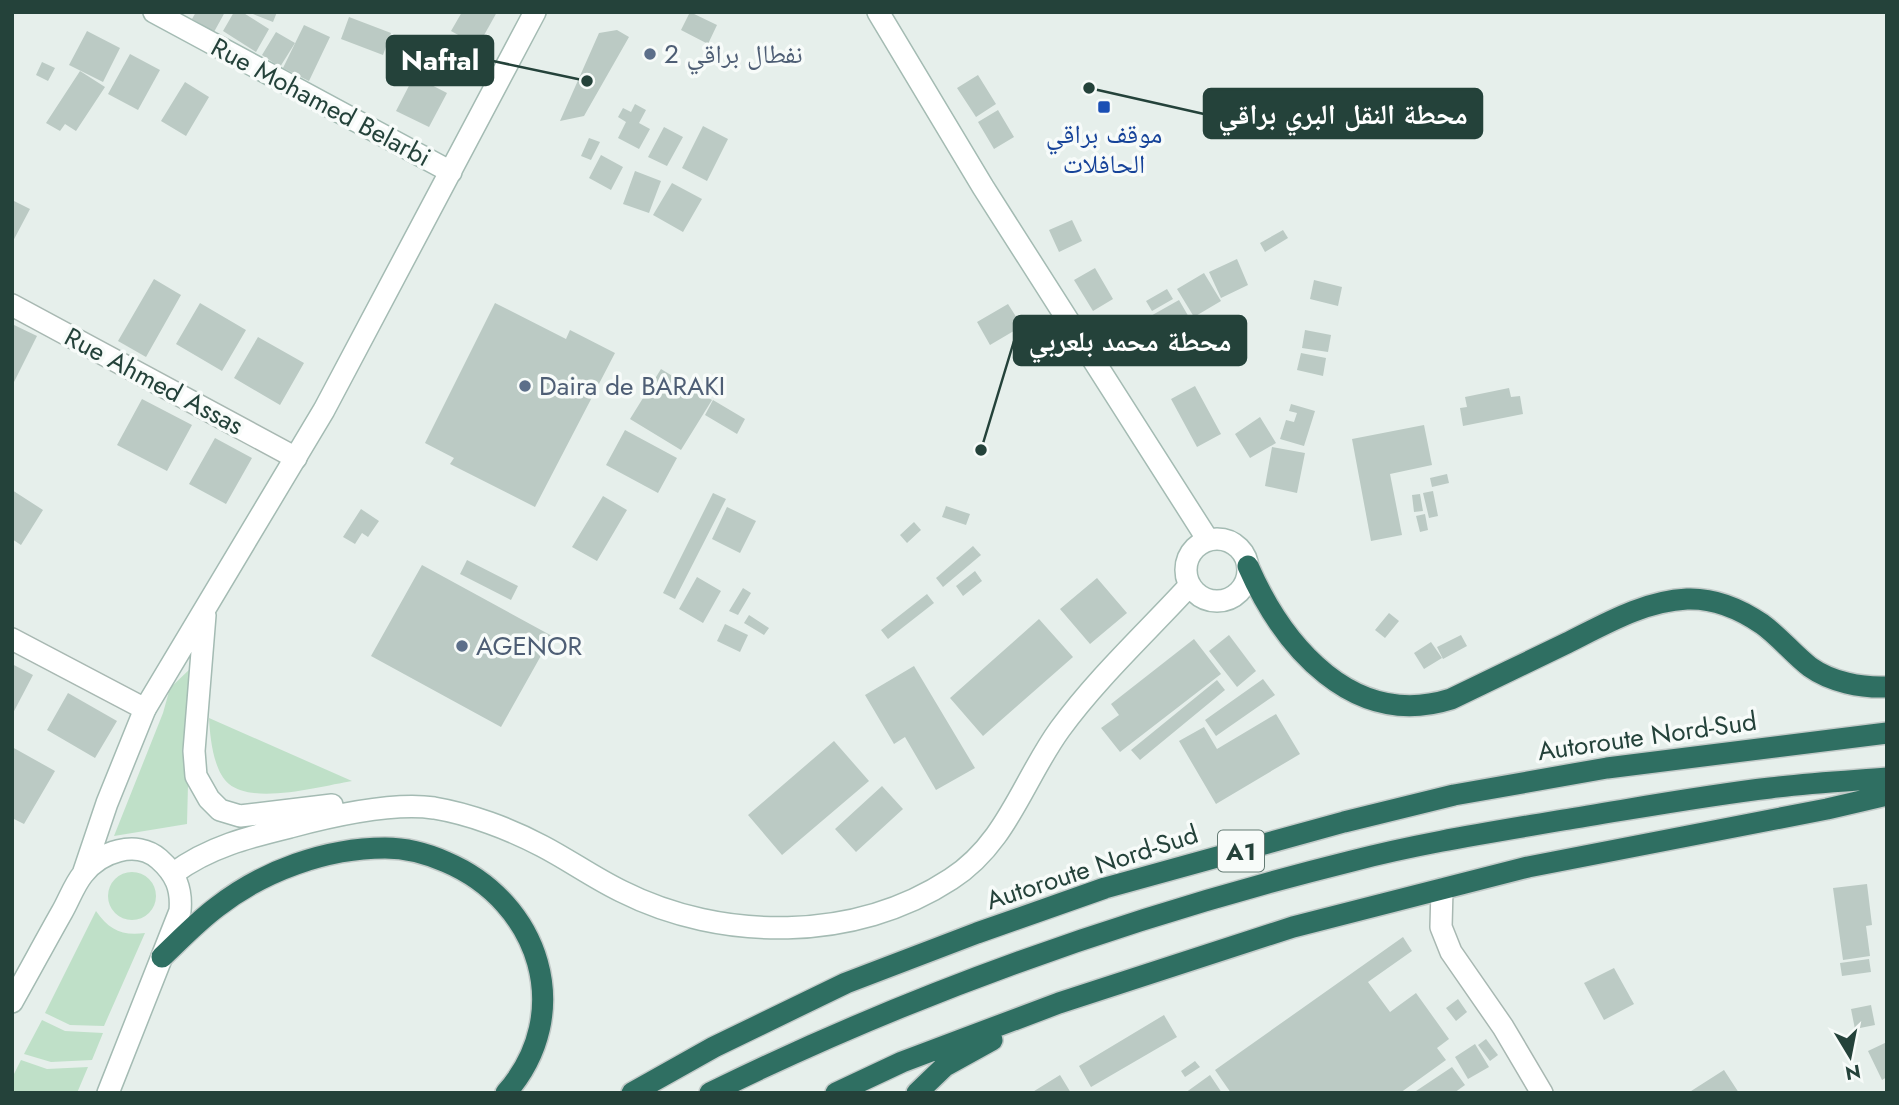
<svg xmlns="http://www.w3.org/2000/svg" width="1899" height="1105" viewBox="0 0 1899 1105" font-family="Jost,'Noto Naskh Arabic',sans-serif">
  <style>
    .green { fill: #bfe0c8 }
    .building { fill: #bbcac4 }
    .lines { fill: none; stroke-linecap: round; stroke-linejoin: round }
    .street-casing { stroke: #a8b8b2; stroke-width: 24 }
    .secondary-casing { stroke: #a4bbb3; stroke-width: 24 }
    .highway-casing { stroke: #c2cac8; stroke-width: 24 }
    .street { stroke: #fff; stroke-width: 21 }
    .secondary { stroke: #fff; stroke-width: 21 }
    .highway { stroke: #2f6f62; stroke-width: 21 }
    .service-dot { fill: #5c6f8a; stroke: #f7fbf9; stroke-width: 2.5 }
    .transit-dot { fill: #1a4fb4; stroke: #f7fbf9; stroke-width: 2.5 }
    .labels { text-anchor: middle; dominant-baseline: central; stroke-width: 7; stroke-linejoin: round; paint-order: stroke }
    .shield { fill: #f7fbf9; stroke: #637a73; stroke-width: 2 }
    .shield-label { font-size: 24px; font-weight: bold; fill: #24423a }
    .service-label { font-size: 26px; fill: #4e5e75; stroke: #f7fbf9; text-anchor: start }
    .street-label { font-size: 26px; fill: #24423a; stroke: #f7fbf9 }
    .transit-label { font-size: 26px; fill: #164399; stroke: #f7fbf9 }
    .leader { fill: none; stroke: #24423a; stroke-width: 2.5 }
    .callout-dot { fill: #24423a; stroke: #f7fbf9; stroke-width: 2.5 }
    .callout { fill: #24423a; stroke: #24423a; stroke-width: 2.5 }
    .callout-label { font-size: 28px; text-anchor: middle; font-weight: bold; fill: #fff }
  </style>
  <rect width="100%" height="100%" fill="#e6efeb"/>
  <path class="green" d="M191,668L187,824L114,836L163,713L170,688Z
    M209,718L352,781C322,786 254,805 229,784C213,771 210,736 209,718Z
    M108 896a24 24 0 1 1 48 0a24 24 0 1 1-48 0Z
    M96,911C109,930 122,936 145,933L104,1026L70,1025L45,1013Z
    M42,1020L65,1031L103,1033L92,1060L51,1062L24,1054Z
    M21,1060L47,1069L88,1067L77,1093H12V1078Z"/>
  <path class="building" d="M196,12H225L214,32L192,19Z
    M234,12H242L269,29L256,52L223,31Z
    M248,12H277L273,22Z
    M462,12H497L478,46L451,31Z
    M690,12L717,25L708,44L681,30Z
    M349,17L391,33L383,55L341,39Z
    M304,25L330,37L309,81L283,68Z
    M617,30L629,37L584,116L560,121L599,33Z
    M87,31L120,48L103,82L69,65Z
    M276,32L295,43L280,67L262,55Z
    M130,54L160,70L138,110L108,94Z
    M42,62L55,68L48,81L36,75Z
    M80,71L105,87L76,131L65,124L60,131L46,123Z
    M978,75L996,104L976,117L957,88Z
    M414,76L447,93L429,127L396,111Z
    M185,82L209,97L186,136L161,121Z
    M635,104L646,110L639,123L650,129L639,149L618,138L626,122L618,117L623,108L631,112Z
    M998,110L1014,137L994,149L978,122Z
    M703,126L728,139L707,181L682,168Z
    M664,127L683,137L667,166L648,157Z
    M589,138L600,142L591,160L581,156Z
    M601,155L623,167L611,190L589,178Z
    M635,171L661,181L649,213L623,204Z
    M672,183L702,199L683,232L653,215Z
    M12,200L30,209L12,243Z
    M1072,220L1082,241L1059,252L1049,230Z
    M1283,230L1288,238L1265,252L1260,243Z
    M1237,259L1248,285L1221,298L1209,272Z
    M1095,268L1113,299L1093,311L1074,280Z
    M1204,273L1221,301L1194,317L1177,289Z
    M154,279L181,295L146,357L118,341Z
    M1314,280L1342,287L1338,306L1310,299Z
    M1167,289L1173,299L1152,311L1146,301Z
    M1179,300L1190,319L1165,333L1161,325L1141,337L1151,354L1134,364L1117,335Z
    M200,303L246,330L222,371L176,344Z
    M495,303L566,339L570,330L615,353L535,507L450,464L454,458L425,443Z
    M1008,304L1022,326L990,345L977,322Z
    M12,324L37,336L12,386Z
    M1305,330L1331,335L1328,352L1302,348Z
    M258,337L304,363L280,405L234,378Z
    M1301,353L1326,358L1323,376L1297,370Z
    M661,369L712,400L681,450L630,419Z
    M1195,386L1221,434L1197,447L1171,399Z
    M1509,388L1511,397L1520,396L1523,414L1463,426L1460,408L1467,407L1465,397Z
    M142,399L192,425L167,471L117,445Z
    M713,400L745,419L737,434L705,415Z
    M1291,404L1315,411L1304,446L1280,439L1286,420L1294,422L1297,413L1289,411Z
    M1260,417L1276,443L1250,458L1235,434Z
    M1424,425L1432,465L1390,474L1402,535L1371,541L1352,439Z
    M625,430L677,458L658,493L606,465Z
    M215,438L252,458L226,504L189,484Z
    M1272,447L1305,453L1297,493L1265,486Z
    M1447,474L1449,483L1432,487L1430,478Z
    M12,490L43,510L21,545L12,539Z
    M1433,491L1438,516L1429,518L1423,493Z
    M713,493L726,499L675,599L663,593Z
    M1420,494L1423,511L1414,512L1412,495Z
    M603,496L627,510L597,561L572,547Z
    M946,506L970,514L966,525L942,517Z
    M727,507L756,521L740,553L712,539Z
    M361,509L379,521L368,537L362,533L355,544L343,537Z
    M1425,514L1428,530L1420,532L1416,516Z
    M914,522L921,530L907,543L900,535Z
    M973,546L981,555L943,587L936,578Z
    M467,560L518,586L511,600L460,574Z
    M422,565L552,636L501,727L371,656Z
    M975,571L982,581L963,596L956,586Z
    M697,577L721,591L703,623L679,609Z
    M1097,578L1127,613L1090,644L1060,609Z
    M743,588L751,593L738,615L729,611Z
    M927,594L934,603L888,639L881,630Z
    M1389,613L1399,621L1385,638L1375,630Z
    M749,615L769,628L764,635L744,623Z
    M1039,619L1073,657L983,736L950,698Z
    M725,624L748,635L740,652L717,641Z
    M1229,635L1256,671L1237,687L1209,651Z
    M1461,635L1467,646L1443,659L1437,647Z
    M1194,639L1221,674L1120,752L1101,728L1119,715L1111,704Z
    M1431,642L1442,658L1424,669L1414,653Z
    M12,664L33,675L12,715Z
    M914,666L975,768L936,790L905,737L894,744L865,695Z
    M1263,679L1275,695L1216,736L1205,720Z
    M1217,680L1225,690L1140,760L1131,750Z
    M68,693L117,721L95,758L47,730Z
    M1276,714L1300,754L1216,804L1179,741L1204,727L1217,749Z
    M834,741L869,781L782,855L748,815Z
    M12,747L55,771L24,824L12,818Z
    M882,786L903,809L856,852L835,829Z
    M1867,884L1872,925L1866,926L1870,956L1843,960L1833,888Z
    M1403,937L1412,951L1368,982L1390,1012L1416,993L1449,1039L1437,1048L1446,1060L1400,1093H1231L1215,1070Z
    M1869,959L1871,972L1842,976L1840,963Z
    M1614,968L1634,1004L1604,1020L1584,983Z
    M1458,999L1467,1012L1456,1021L1446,1008Z
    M1871,1005L1875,1025L1855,1029L1851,1009Z
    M1164,1015L1177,1037L1091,1087L1079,1066Z
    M1486,1039L1498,1055L1490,1061L1478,1045Z
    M1887,1042V1077L1882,1080L1868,1051Z
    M1475,1044L1489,1067L1468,1079L1455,1057Z
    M1195,1061L1200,1067L1185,1077L1181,1071Z
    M1452,1067L1465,1085L1454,1093H1413Z
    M1724,1070L1739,1093H1688Z
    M1060,1075L1071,1093H1031Z
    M1210,1075L1222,1093H1185Z"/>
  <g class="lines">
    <defs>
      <path id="street" d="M12,305L296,458
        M12,639L145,709
        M1442,889L1441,927L1451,952L1503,1027L1542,1093"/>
      <path id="secondary" d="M154,12L451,172
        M878,12L983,187L1208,540
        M1186 570a31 31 0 1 1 62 0a31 31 0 1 1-62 0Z
        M205,615L194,751L196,776L209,799L220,810L240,816L332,805
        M174,873C209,847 249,837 290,827C331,816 392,802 434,808C470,814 510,829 542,846C569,860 594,878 621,891C722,942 855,942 951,879C1007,843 1023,780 1060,729C1098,677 1147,632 1190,585
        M83,874L107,803L145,709L324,410L535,12
        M12,1002C29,972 45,942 62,912C69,900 74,885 83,874C100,852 136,839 159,859C176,874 182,889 180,911L108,1093"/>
      <path id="highway" d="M1248,566C1283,646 1353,730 1451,699C1490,680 1528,662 1567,643C1605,624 1644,601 1687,599C1714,598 1740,609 1762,624C1780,637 1793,654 1810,667C1831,682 1861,688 1887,687
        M162,957C180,940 197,922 217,907C263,871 326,848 385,848C405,848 428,854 446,862C540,902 576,1013 506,1093
        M632,1093L714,1047L846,983L977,933L1105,888L1344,822L1454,795L1607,768L1887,733
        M710,1093C915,992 1131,916 1352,861C1421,843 1493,832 1563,820C1632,809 1701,796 1770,788C1809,783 1848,781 1887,778
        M836,1093L902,1062L1059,1003L1293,927L1528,867L1827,809L1887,795
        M917,1093L945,1066L992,1040"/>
    </defs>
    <use href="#street" class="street-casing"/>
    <use href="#secondary" class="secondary-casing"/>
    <use href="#highway" class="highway-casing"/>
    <use href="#street" class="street"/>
    <use href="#secondary" class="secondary"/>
    <use href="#highway" class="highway"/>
  </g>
  <g class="service-dot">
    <circle cx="650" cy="54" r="7"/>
    <circle cx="525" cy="386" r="7"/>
    <circle cx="462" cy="646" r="7"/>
  </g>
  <rect class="transit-dot" x="1097" y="100" width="14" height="14" rx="3.5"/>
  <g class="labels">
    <rect class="shield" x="1218" y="830.5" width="46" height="41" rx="5"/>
    <g class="shield-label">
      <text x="1241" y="851">A1</text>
    </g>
    <g class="service-label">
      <text x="664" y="54">نفطال براقي 2</text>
      <text x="539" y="386">Daira de BARAKI</text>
      <text x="476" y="646">AGENOR</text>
    </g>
    <g class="street-label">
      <text transform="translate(321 102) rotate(28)">Rue Mohamed Belarbi</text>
      <text transform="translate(154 381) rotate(28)">Rue Ahmed Assas</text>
      <text transform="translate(1647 736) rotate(-8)">Autoroute Nord-Sud</text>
      <text transform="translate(1092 867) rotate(-18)">Autoroute Nord-Sud</text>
    </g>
    <g class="transit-label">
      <text x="1104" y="134">موقف براقي<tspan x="1104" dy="30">الحافلات</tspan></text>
    </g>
  </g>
  <path class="leader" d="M587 81L493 61M1089 88L1204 114M981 450L1014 341"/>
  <g class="callout-dot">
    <circle cx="587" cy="81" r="7"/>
    <circle cx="1089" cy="88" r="7"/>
    <circle cx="981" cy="450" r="7"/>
  </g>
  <g class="callout">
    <rect x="387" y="36" width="106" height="49" rx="7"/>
    <rect x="1204" y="89" width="278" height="49" rx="7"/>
    <rect x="1014" y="316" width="232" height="49" rx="7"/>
  </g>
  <g class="callout-label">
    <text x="440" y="70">Naftal</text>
    <text x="1343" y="124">محطة النقل البري براقي</text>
    <text x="1130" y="351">محطة محمد بلعربي</text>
  </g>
  <rect width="1899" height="1105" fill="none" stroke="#24423a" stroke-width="28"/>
  <g transform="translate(1850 1056) rotate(170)" stroke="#f7fbf9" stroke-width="5" paint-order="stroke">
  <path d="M0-5L12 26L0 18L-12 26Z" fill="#24423a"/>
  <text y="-10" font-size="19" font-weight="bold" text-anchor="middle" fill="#24423a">N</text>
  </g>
</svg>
